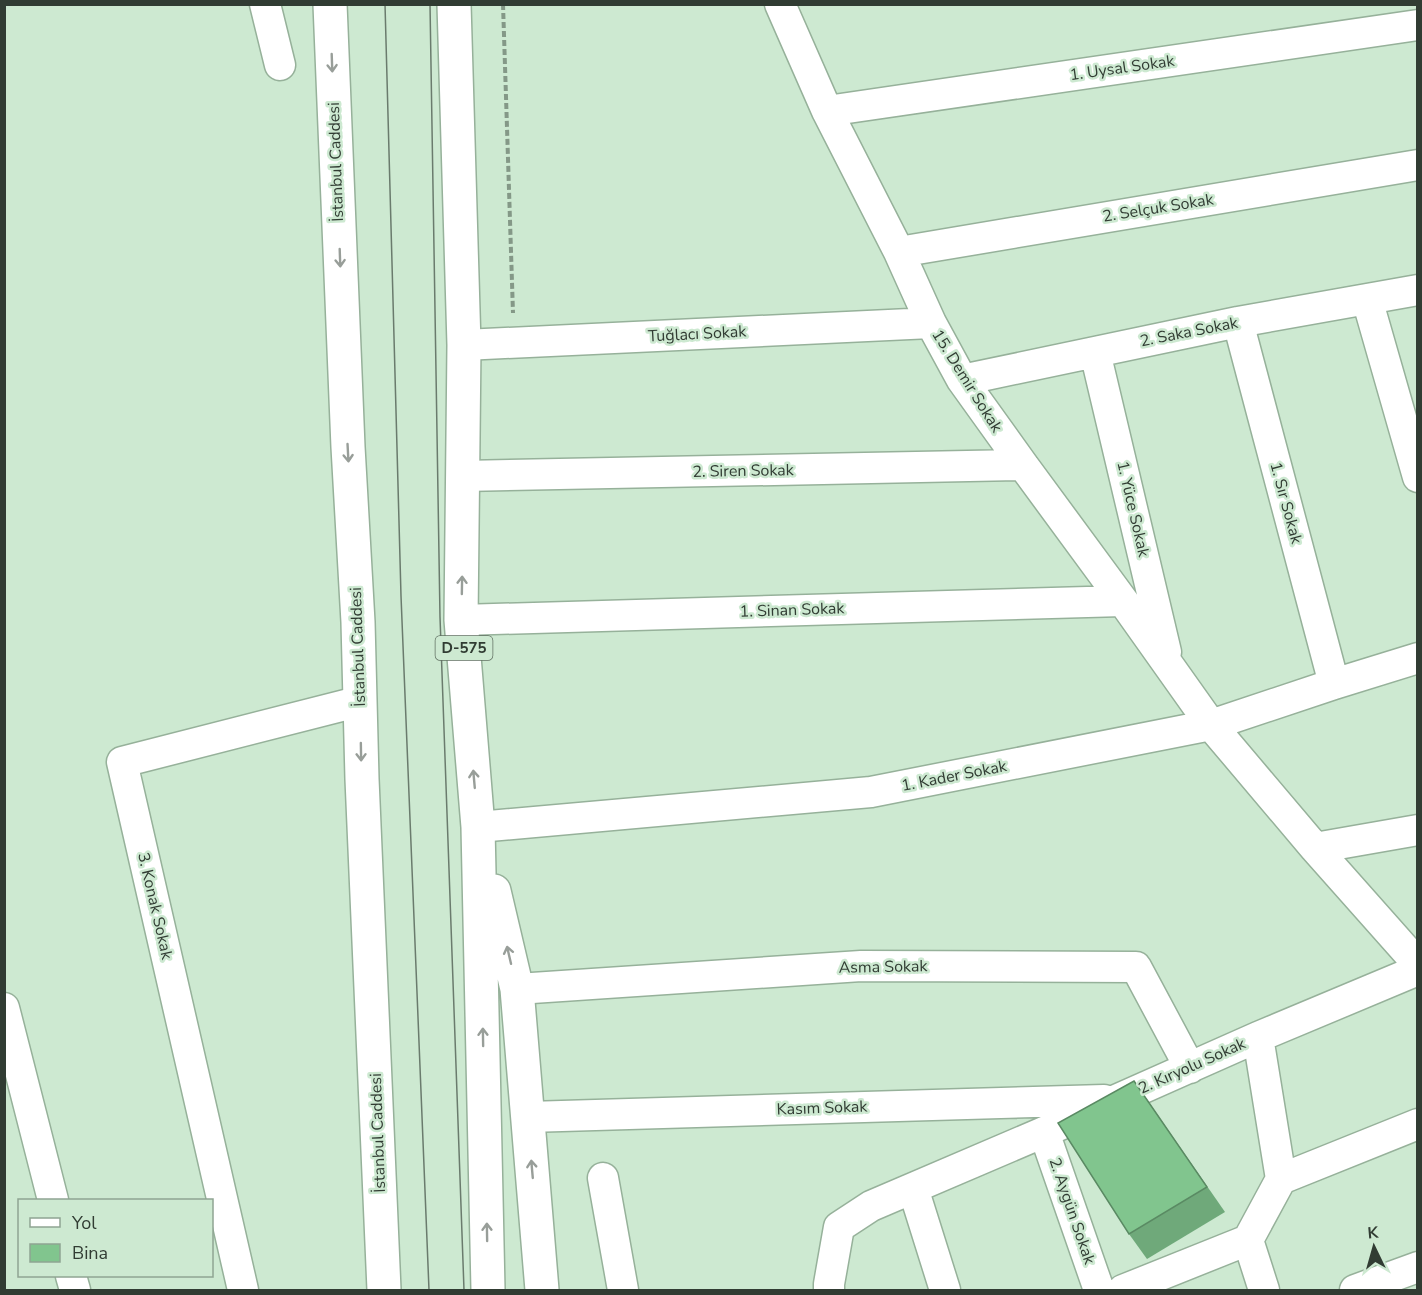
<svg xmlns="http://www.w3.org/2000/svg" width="1422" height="1295" viewBox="0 0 1422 1295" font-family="'Nunito Sans',sans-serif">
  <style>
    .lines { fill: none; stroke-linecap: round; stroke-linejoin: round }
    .minor-casing { stroke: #96b19a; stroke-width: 33 }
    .highway-casing { stroke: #96b19a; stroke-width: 36 }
    .path { stroke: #849887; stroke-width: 4; stroke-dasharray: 6 3; stroke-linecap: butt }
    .minor { stroke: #fff; stroke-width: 30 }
    .highway { stroke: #fff; stroke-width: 33 }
    .tram { stroke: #6a7b6d; stroke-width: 1.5 }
    .wall { fill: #6fa97a }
    .building { fill: #81c58e; stroke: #5a8a63; stroke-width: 1.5 }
    .oneway { stroke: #989e99 }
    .labels { text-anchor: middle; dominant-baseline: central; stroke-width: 5; stroke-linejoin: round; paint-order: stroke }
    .shield { fill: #cde9d1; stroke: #607062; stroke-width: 1.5 }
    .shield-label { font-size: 15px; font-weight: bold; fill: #313c33 }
    .street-label { font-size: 16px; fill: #313c33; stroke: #cde9d1 }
  </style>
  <rect width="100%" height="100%" fill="#cde9d1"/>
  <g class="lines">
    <defs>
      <path id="minor" d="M265,4L280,65
        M780,4L827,111L899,252L931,323L962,380L1023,465L1123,601L1211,725L1315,848L1418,964
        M827,111L1418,25
        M899,252L1418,165
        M1367,299L1418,477
        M1238,322L1334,684
        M464,345L931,323
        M1095,352L1166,652
        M962,380L1238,322L1418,290
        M463,476L1023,465
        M461,620L1123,601
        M478,827L871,792L1211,725L1334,684L1418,658
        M1315,848L1418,830
        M517,989L861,966L1136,967L1190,1068
        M4,1008L53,1200
        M1258,1037L1281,1179
        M528,1117L1104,1100
        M1044,1132L1099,1290
        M603,1178L623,1290
        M913,1188L945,1290
        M1248,1240L1264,1290
        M71,1276L75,1290
        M243,1290L122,762L361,701
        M829,1290V1284L839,1227L871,1206L1044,1132L1258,1037L1418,970
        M1123,1290L1248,1240L1281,1179L1418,1124
        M1355,1290L1418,1267"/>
      <path id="highway" d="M330,4L348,447L358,622L362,779L384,1290
        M454,4L464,345L461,620L478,827L488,1290
        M494,891L517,989L542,1290"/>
    </defs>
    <use href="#minor" class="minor-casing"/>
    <use href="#highway" class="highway-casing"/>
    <path class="path" d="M503,4L513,313"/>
    <use href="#minor" class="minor"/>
    <use href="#highway" class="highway"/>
    <path class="tram" d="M385,4L401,596L429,1290
      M430,4L440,617L464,1290"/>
  </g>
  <path class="wall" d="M1134,1081L1225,1212L1147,1259L1129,1234Z"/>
  <path class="building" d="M1134,1081L1207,1187L1129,1234L1058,1123Z"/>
  <defs><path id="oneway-shaft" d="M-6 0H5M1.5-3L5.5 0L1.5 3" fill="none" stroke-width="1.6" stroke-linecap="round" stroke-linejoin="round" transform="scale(1.5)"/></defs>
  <g class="oneway">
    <use href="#oneway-shaft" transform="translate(332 63) rotate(88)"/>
    <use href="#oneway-shaft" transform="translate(340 258) rotate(88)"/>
    <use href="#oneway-shaft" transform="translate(348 453) rotate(87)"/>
    <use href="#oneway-shaft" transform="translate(462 585) rotate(-89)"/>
    <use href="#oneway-shaft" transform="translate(361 752) rotate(89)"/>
    <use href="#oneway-shaft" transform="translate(474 779) rotate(-95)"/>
    <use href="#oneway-shaft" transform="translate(509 955) rotate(-103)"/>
    <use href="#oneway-shaft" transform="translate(483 1037) rotate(-91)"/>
    <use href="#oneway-shaft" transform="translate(532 1169) rotate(-95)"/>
    <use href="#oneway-shaft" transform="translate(487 1232) rotate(-91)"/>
  </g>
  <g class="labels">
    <rect class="shield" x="435.5" y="636" width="57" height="24" rx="4.5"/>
    <g class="shield-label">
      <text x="464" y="648">D-575</text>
    </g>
    <g class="street-label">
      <text transform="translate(1122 68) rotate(-8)">1. Uysal Sokak</text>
      <text transform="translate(336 162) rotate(-92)">İstanbul Caddesi</text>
      <text transform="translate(1158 208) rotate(-9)">2. Selçuk Sokak</text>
      <text transform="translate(1189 332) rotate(-11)">2. Saka Sokak</text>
      <text transform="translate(697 334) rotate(-3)">Tuğlacı Sokak</text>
      <text transform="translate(967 381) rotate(58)">15. Demir Sokak</text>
      <text transform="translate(743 471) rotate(-1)">2. Siren Sokak</text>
      <text transform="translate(1286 503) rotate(75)">1. Sır Sokak</text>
      <text transform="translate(1133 509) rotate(77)">1. Yüce Sokak</text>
      <text transform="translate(792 610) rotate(-2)">1. Sinan Sokak</text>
      <text transform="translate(358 647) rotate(-92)">İstanbul Caddesi</text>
      <text transform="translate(954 776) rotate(-11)">1. Kader Sokak</text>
      <text transform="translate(155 906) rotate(77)">3. Konak Sokak</text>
      <text transform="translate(883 967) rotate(-1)">Asma Sokak</text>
      <text transform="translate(1192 1066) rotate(-24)">2. Kıryolu Sokak</text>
      <text transform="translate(822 1108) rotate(-2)">Kasım Sokak</text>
      <text transform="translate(378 1133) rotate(-92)">İstanbul Caddesi</text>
      <text transform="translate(1072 1211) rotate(71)">2. Aygün Sokak</text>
    </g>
  </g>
  <rect width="1422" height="1295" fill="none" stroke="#313c33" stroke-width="12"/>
  <rect x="18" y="1199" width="195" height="78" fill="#cde9d1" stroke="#8fa492" stroke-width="1.5"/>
  <rect x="30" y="1218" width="30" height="9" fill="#ffffff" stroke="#8fa492" stroke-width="1.5"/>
  <text x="72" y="1229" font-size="18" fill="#313c33">Yol</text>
  <rect x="30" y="1244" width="30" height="18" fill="#81c58e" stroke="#8fa492" stroke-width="1.5"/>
  <text x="72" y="1259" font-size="18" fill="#313c33">Bina</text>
  <g transform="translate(1374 1247) rotate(355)" stroke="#cde9d1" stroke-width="4.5" paint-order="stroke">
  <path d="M0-4.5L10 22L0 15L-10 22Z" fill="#313c33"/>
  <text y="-9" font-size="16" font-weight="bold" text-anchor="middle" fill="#313c33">K</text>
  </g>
</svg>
